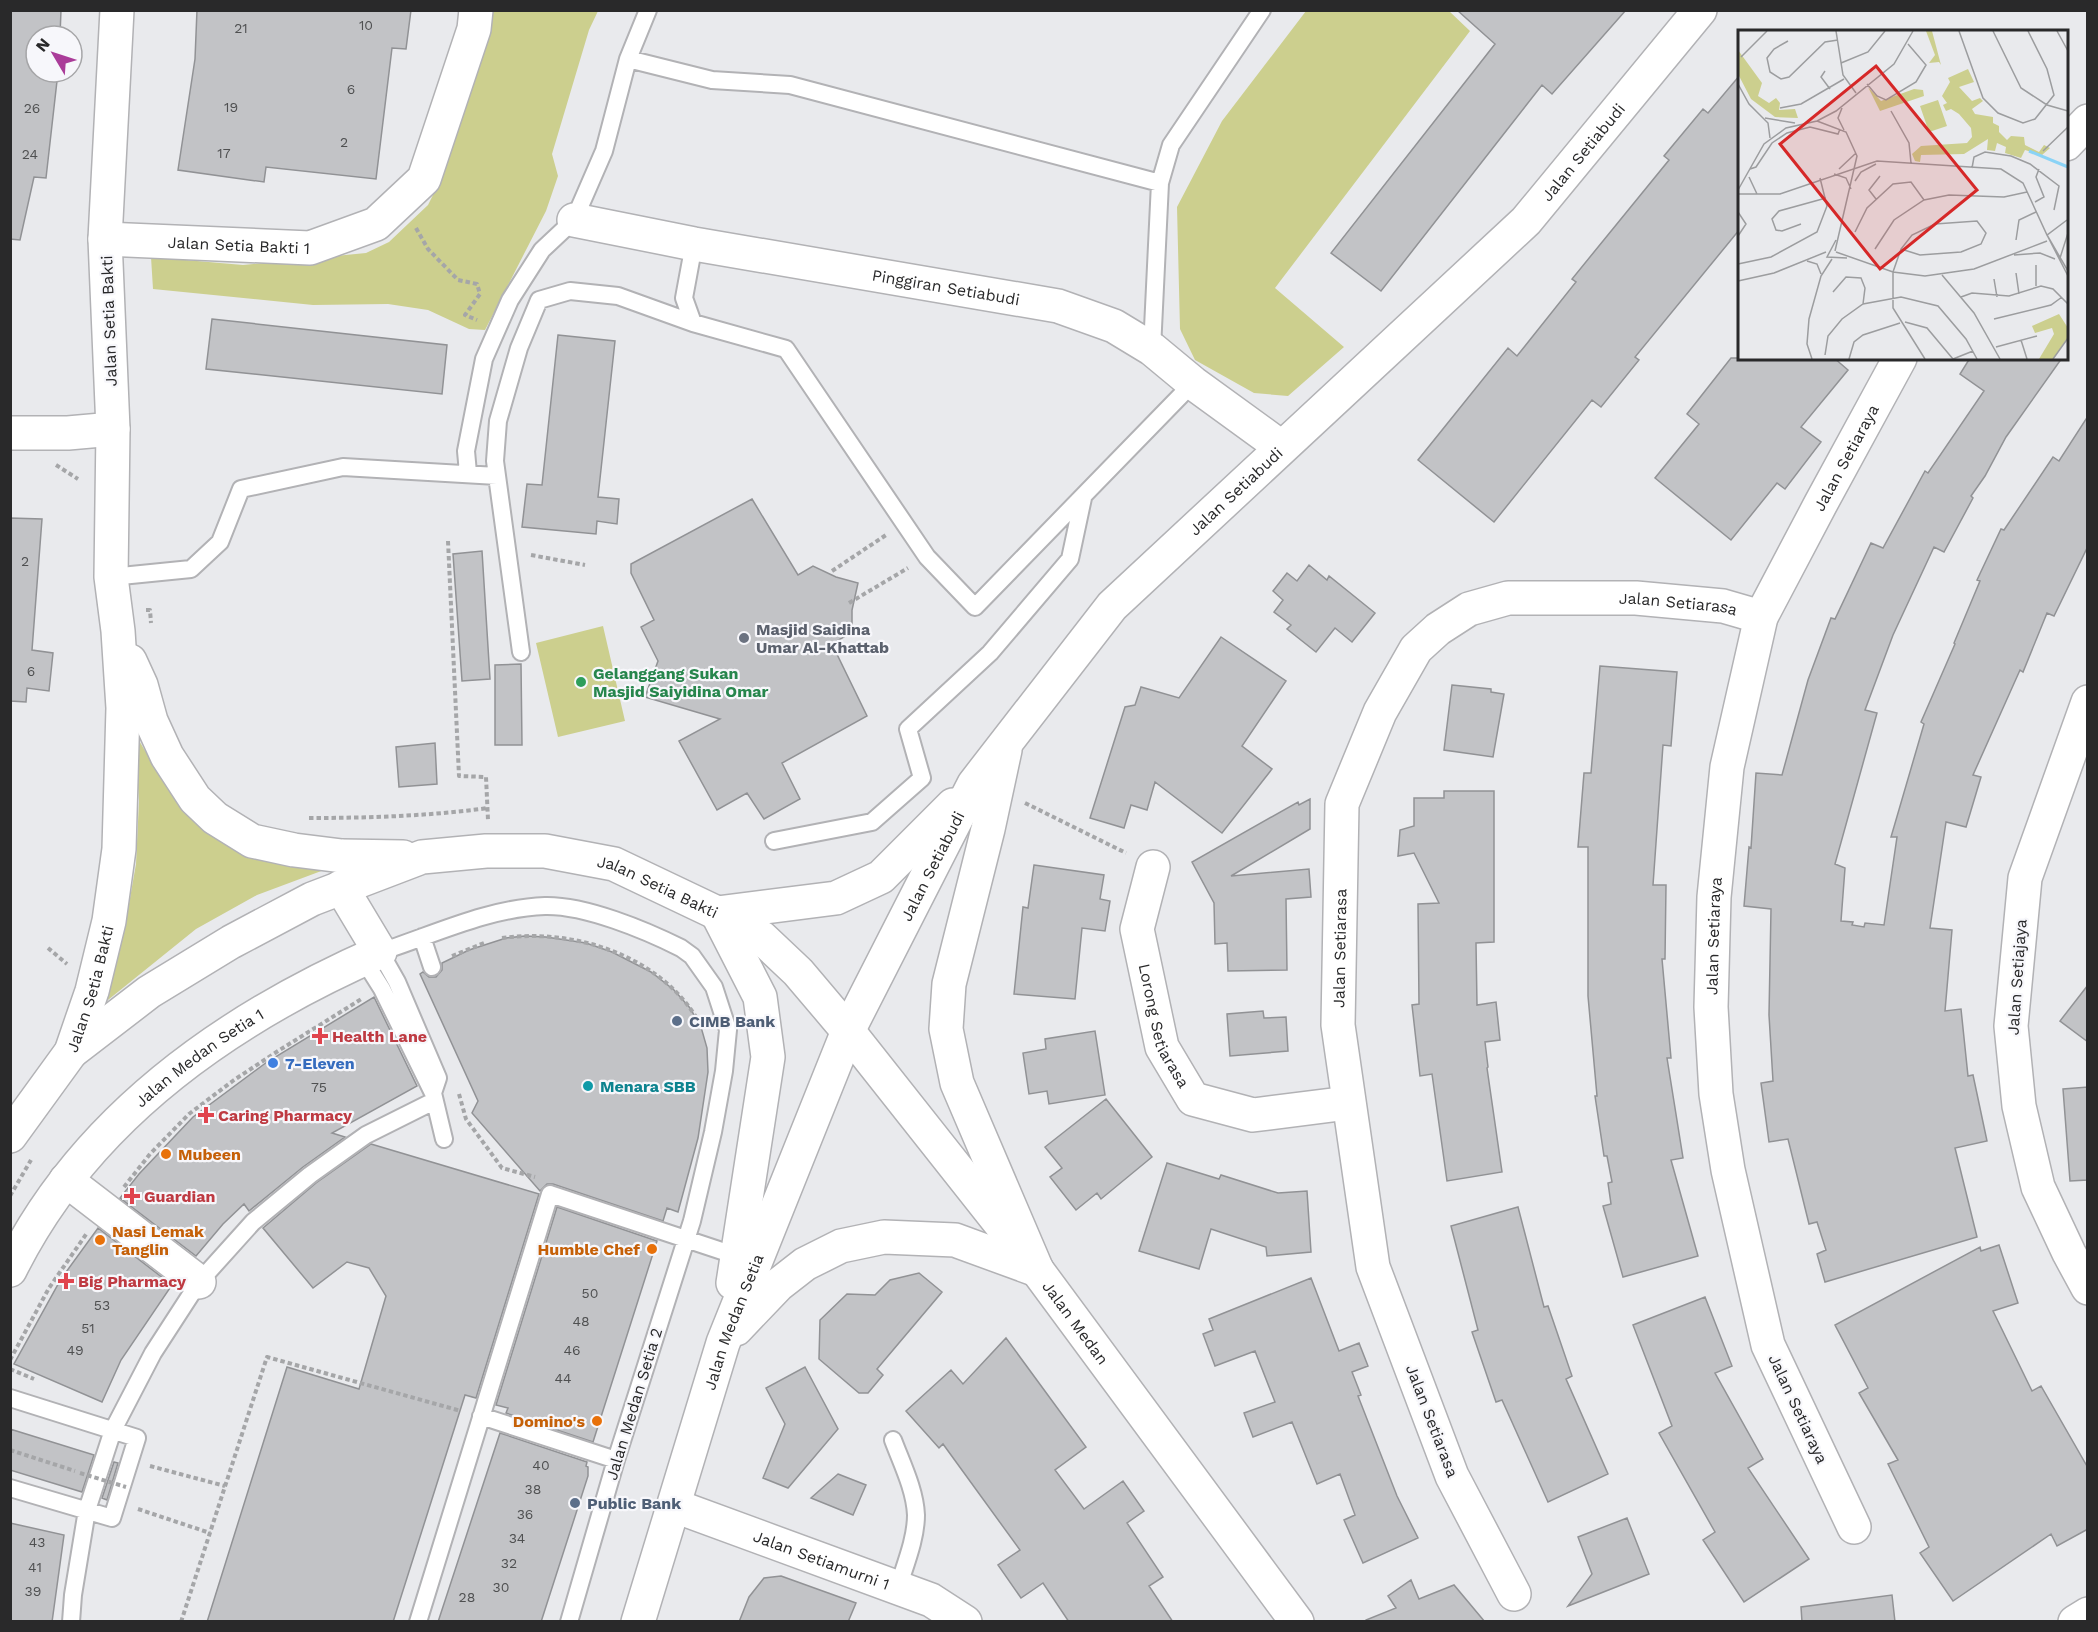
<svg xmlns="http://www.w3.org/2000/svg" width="2098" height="1632" viewBox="0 0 2098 1632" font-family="'Work Sans',sans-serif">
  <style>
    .green { fill: #cccf8e }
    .building { fill: #c2c3c6; stroke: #919295; stroke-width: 1.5 }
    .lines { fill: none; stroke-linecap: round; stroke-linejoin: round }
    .lane-casing { stroke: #b2b2b5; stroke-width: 20 }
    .street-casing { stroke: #b2b2b5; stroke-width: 36 }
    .secondary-casing { stroke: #b2b2b5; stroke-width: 36 }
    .path { stroke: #a5a6a8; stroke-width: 4; stroke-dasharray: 4.5 3; stroke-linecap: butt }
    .lane { stroke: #fff; stroke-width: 16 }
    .street { stroke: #fff; stroke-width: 33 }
    .secondary { stroke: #fff; stroke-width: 33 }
    .path-bridge { stroke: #a5a6a8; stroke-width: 4; stroke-dasharray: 4.5 3; stroke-linecap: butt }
    .worship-dot { fill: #6b7280; stroke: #f7f7fb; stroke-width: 2 }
    .leisure-dot { fill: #2e9e5b; stroke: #f7f7fb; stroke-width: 2 }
    .service-dot { fill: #5c6f8a; stroke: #f7f7fb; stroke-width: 2 }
    .health-dot { fill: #e0444e; stroke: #f7f7fb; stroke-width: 2 }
    .shop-dot { fill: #3f7fe0; stroke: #f7f7fb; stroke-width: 2 }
    .culture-dot { fill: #0f9aa8; stroke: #f7f7fb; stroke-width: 2 }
    .food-dot { fill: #e8710a; stroke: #f7f7fb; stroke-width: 2 }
    .labels { text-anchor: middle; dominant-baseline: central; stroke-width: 4.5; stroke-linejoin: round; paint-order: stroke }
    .number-label { font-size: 14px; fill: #4f5051 }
    .street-label { font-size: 16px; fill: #29292a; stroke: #f7f7fb }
    .worship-label { font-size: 16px; font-weight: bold; fill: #5b616d; stroke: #f7f7fb; text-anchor: start }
    .leisure-label { font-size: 16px; font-weight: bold; fill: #27864d; stroke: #f7f7fb; text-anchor: start }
    .service-label { font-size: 16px; font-weight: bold; fill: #4e5e75; stroke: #f7f7fb; text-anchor: start }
    .health-label { font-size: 16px; font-weight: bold; fill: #be3a42; stroke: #f7f7fb; text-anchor: start }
    .shop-label { font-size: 16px; font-weight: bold; fill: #366cbe; stroke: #f7f7fb; text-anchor: start }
    .culture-label { font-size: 16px; font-weight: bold; fill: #0d838f; stroke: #f7f7fb; text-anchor: start }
    .food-label { font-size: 16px; font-weight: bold; fill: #c56008; stroke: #f7f7fb; text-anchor: start }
    .inset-river { fill: none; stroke: #8ad3f6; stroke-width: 3 }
    .inset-road { fill: none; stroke: #9c9d9f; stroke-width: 1.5 }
    .view { fill: #d62828; fill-opacity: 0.15; stroke: #d62828; stroke-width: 3 }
    .inset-edge { fill: none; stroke: #29292a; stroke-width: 3 }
  </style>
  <rect width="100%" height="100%" fill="#e9eaed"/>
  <path class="green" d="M493,11H598L589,30L552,154L558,176L546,211L485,330L469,329L428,310L388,304L313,305L153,289L151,257L243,265L366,253L389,242L428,205L439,183Z
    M1306,11H1449L1470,31L1275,288L1344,347L1288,396L1254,393L1195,360L1180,329L1177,207L1222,121Z
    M603,626L625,721L558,737L536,643Z
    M134,732C164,784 199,839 260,860C276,865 313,865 332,867L257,895L196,929L98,1008L124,932L136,864L139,801Z"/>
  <path class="building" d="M10,10H61L60,36H36V72H58L46,178L34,177L20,240L10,239Z
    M197,10H411L406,49L392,48L376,179L266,167L264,182L178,170L195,59Z
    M1457,10H1626L1552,94L1542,85L1381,291L1331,253L1495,44Z
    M1740,75V229L1635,357L1639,360L1601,407L1592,400L1494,522L1418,460L1508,348L1517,356L1576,282L1572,279L1669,160L1664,156L1703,109L1708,113Z
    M212,319L447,345L442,394L206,369Z
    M558,335L615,341L598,497L619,499L617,524L597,521L596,534L522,527L527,484L542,485Z
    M1731,358H1834L1848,370L1801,427L1821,442L1785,489L1777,483L1731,540L1655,478L1699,424L1687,414Z
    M1970,358H2062L2006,437L1985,476L1971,496L1973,498L1944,552L1934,547L1893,635L1865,710L1877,713L1835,864L1845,868L1841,921L1853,922L1852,925L1864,927L1865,923L1884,925L1897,837H1891L1924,724L1921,722L1955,644L1954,643L1980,581L1977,580L2001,529L2004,530L2053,457L2059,461L2088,416V546L2054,616L2047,613L2023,672L2020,670L1973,775L1981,777L1966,827L1946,822L1930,928L1952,930L1945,1011L1961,1009L1968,1076L1973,1075L1987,1141L1955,1148L1977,1237L1825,1282L1817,1254L1826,1250L1817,1222L1809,1224L1788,1139L1769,1142L1761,1083L1773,1081L1769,1015L1771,909L1744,906L1749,847L1751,848L1756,773L1782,775L1808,680L1831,618L1835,619L1871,543L1883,548L1925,471L1928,473L1984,391L1960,374Z
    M752,499L798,575L813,566L836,577L858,583L852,610V632L832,644L867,716L782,763L800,799L764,819L747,793L717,810L679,741L720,719L645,697L658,661L641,627L654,620L631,573V564Z
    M10,518L42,519L32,650L53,653L49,691L27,688L26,702L10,701Z
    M482,551L490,679L462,681L453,554Z
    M1309,565L1327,580L1329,576L1375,613L1352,642L1335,628L1316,652L1287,629L1291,625L1274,612L1283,600L1273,591L1287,573L1297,581Z
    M1221,637L1286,681L1242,746L1272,769L1222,833L1155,782L1147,810L1131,805L1124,828L1090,818L1125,707L1135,705L1141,687L1179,698Z
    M521,664L522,745H495V665Z
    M1600,666L1677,672L1671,746L1663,745L1653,885H1666L1665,959H1662L1671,1058H1667L1683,1158L1671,1160L1698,1256L1623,1277L1603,1206L1611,1204L1608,1183L1612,1182L1607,1156H1604L1595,1096H1597L1588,996V847H1578L1584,773H1591Z
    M1452,685L1491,689V692L1504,694L1493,757L1444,750Z
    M435,743L437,784L399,787L396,747Z
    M1444,791H1494V942L1476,943L1477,1005L1496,1002L1500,1040L1485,1042L1488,1067L1487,1068L1502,1172L1447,1181L1432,1074L1420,1076L1412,1005L1419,1004L1418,904L1439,903L1414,853L1398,856L1400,830L1414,826V798H1444Z
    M1310,799V829L1231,876L1309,869L1311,897L1286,899L1287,970L1228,971L1227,943L1215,944L1214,903L1192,862L1298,802L1299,805Z
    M1034,865L1104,875L1100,899L1110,901L1105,931L1082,928L1075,999L1014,994L1023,907L1028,908Z
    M525,936L546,937L586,943L612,952L651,972L674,990L690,1008L701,1027L707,1048L708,1072L698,1138L678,1212L667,1208L663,1221L553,1184H547L540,1191L472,1113L478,1101L420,974L423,972L429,977H436L442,970V963L469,950L506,938Z
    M2088,985V1042L2060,1021Z
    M374,997L417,1086L332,1133L345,1137L303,1167L249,1211L244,1204L223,1224L196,1256L120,1198L139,1174L193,1117L267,1062Z
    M1263,1011L1264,1018L1286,1017L1288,1051L1230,1056L1227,1014Z
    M1095,1031L1105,1095L1049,1104L1047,1091L1029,1094L1023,1053L1046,1049L1045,1039Z
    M2088,1087V1180L2070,1181L2063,1089Z
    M1106,1099L1152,1157L1101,1199L1097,1193L1076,1210L1050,1177L1062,1168L1045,1147Z
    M371,1144L539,1194L476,1398L465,1395L393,1622H207L287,1367L359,1389L386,1296L369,1268L347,1262L313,1288L263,1228L316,1183Z
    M1167,1163L1219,1179L1221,1175L1278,1193L1307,1191L1311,1252L1267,1256L1266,1247L1211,1229L1199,1269L1139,1251Z
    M557,1207L657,1241L593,1442L506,1413L508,1408L496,1405Z
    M1518,1207L1544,1307L1548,1306L1572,1376L1566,1379L1608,1474L1548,1502L1502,1400L1496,1402L1472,1332L1478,1330L1451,1226Z
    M98,1228L172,1285L121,1360L102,1402L14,1364L61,1279Z
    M1999,1245L2018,1303L1993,1311L2032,1391L2041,1386L2088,1468V1529L2057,1546L2051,1534L1953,1601L1920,1553L1929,1547L1888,1464L1898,1460L1859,1393L1868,1388L1835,1325L1980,1247L1981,1251Z
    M919,1273L942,1292L877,1369L883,1375L868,1393H859L819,1359L820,1320L847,1294L875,1295L890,1280Z
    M1311,1278L1339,1351L1359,1343L1368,1366L1352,1372L1361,1395L1358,1396L1397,1496L1418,1538L1363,1563L1344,1520L1355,1515L1340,1474L1317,1484L1292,1422L1253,1437L1244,1413L1275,1402L1255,1351L1215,1366L1203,1334L1213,1330L1209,1319Z
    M1705,1297L1732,1366L1715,1373L1763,1459L1748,1468L1809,1559L1744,1602L1703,1540L1715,1532L1659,1433L1672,1426L1633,1325Z
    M1006,1338L1086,1447L1055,1470L1084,1509L1123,1481L1144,1511L1127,1523L1163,1577L1149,1586L1173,1622H1069L1043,1583L1021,1598L998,1565L1020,1550L943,1444L939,1448L906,1411L951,1370L963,1384Z
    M805,1367L838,1429L788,1488L763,1478L785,1424L766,1388Z
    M10,1429L94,1455L82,1492L10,1470Z
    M500,1433L587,1462L586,1466L588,1467V1476L541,1622H438Z
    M114,1462L118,1463L107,1500L102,1498Z
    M838,1474L866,1485L853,1515L811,1498Z
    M1627,1518L1649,1574L1568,1606L1592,1574L1578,1537Z
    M10,1523L64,1535L52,1622H10Z
    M781,1576L856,1603L848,1622H739L749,1597L764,1578Z
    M1411,1580L1419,1599L1454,1585L1485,1622H1366V1620L1396,1608L1388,1596Z
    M1892,1595L1895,1622H1802L1801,1607Z"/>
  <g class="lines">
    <defs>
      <path id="lane" d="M628,59L712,80L790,85L1160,183
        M693,323L684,298L694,244
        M1152,349L1160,183L1171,145L1262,10
        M468,473L466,451L484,359L510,300L542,250L574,220L604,151L628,59L648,10
        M111,577L191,569L220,542L241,489L343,467L497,476
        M521,652L495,461L498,421L519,348L539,300L570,291L618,296L693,323L786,349L927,557L975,607L1193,383
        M774,841L872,822L922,778L908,729L990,653L1070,559L1083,498
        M422,937L432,967
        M359,962L370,970L382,989L433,1093L444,1139
        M433,1093L438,1078L397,982L380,952C433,935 488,908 545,906C585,905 645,930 681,948L692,956L714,987L728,1030L724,1071L713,1132L692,1221L616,1460L569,1622
        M10,1398L137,1438L112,1518L10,1488
        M481,1416L616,1460
        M893,1440C902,1464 915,1490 916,1515C916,1539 905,1565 898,1588
        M71,1622L73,1595L87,1510L113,1430L153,1353L199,1282L253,1222L310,1175L366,1135L434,1101
        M418,1622L550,1194L737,1256"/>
      <g id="street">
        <path d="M2066,144L2088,121"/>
        <path id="s1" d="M574,220L694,244L1058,306L1114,326L1152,349L1193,383L1281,447"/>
        <path id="s2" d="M105,239L310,248L376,224L424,179L474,29L476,10"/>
        <path d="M10,433H68L113,429"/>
        <path d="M2088,702L2025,878L2011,1026L2019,1106L2038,1187L2069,1253L2088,1288"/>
        <path id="s3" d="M1153,867L1137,929L1162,1047L1193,1099L1253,1115L1348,1103"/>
        <path id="s4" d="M848,1031L1037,1270L1297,1622"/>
        <path d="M66,1180L199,1282"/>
        <path id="s5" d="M10,1270C85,1118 229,1018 380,952L341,887"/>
        <path id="s6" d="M675,1506L931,1600L965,1622"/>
        <path id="s7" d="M1854,1527L1768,1345L1728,1170L1716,1094L1711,1007L1714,897L1727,767L1761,617L1820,505L1900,358"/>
        <path id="s8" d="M1514,1594L1452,1476L1373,1267L1338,1025L1342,804L1380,712L1416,649L1438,629L1469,609L1508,598H1636L1723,606L1761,617"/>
      </g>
      <g id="secondary">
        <path d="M130,661L141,685L151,721L167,756L195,799L215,818L252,841L294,850L342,856L403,857"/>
        <path d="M1005,750L988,829L949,984L946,1029L957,1083L1037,1270"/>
        <path d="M717,913L760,997L768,1057L733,1283"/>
        <path d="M717,913L836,898L881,877L953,805"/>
        <path id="s9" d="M71,1052L149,992L231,942L312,899L422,857L486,851H545L614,864L717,913L762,938L798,972L848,1031"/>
        <path id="s10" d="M10,1136L71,1052L92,991L109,921L119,849L123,708L118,631L111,577L113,429L105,239L117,10"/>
        <path d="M736,1329L778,1285L805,1264L841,1246L884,1237L955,1240L1037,1270"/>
        <path id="s11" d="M638,1622L723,1343L848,1031L974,784L1112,606L1526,221L1700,10"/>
        <path d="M2075,1622L2088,1614"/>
      </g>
    </defs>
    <use href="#lane" class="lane-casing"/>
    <use href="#street" class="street-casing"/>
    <use href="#secondary" class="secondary-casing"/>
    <path class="path" d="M416,228L428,249L458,280L477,284L480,294L465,315L477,320
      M56,465L78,479
      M448,541L459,776L486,777L488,820
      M531,555L585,565
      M832,571L886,535
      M849,603L908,568
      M146,610H150L151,623
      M1025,803L1126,853
      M309,818C369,818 429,816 488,808
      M502,938C575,928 661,956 699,1022
      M48,948L67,964
      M452,956L484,943
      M459,1094L466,1119L502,1168L535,1177
      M124,1187L150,1154L189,1114L234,1080L278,1051L363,998
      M10,1196L31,1160
      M10,1360L49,1288L87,1233
      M10,1369L34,1379
      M10,1450L75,1471
      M150,1466L225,1486
      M138,1509L210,1533
      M181,1622L267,1357L461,1411"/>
    <use href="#lane" class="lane"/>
    <use href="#street" class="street"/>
    <use href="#secondary" class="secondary"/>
    <path class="path-bridge" d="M80,1473L126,1487"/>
  </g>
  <circle class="worship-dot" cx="744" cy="638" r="6"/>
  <circle class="leisure-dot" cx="581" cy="682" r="6"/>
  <g class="service-dot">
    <circle cx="677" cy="1021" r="6"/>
    <circle cx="575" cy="1503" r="6"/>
  </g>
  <g class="health-dot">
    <path d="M317 1027h6v6h6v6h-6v6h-6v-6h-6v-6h6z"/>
    <path d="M203 1106h6v6h6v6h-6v6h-6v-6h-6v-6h6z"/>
    <path d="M129 1187h6v6h6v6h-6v6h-6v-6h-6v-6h6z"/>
    <path d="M63 1272h6v6h6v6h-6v6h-6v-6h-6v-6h6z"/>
  </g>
  <circle class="shop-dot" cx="273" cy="1063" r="6"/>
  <circle class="culture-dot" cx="588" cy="1086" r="6"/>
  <g class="food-dot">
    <circle cx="166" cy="1154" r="6"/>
    <circle cx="100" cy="1240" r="6"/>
    <circle cx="652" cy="1249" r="6"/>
    <circle cx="597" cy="1421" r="6"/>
  </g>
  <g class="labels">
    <g class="number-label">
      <text x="366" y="25">10</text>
      <text x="241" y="28">21</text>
      <text x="351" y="89">6</text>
      <text x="231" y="107">19</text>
      <text x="32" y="108">26</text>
      <text x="344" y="142">2</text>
      <text x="224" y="153">17</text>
      <text x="30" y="154">24</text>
      <text x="25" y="561">2</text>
      <text x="31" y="671">6</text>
      <text x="319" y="1087">75</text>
      <text x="590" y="1293">50</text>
      <text x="102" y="1305">53</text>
      <text x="581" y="1321">48</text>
      <text x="88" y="1328">51</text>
      <text x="75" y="1350">49</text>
      <text x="572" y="1350">46</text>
      <text x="563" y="1378">44</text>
      <text x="541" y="1465">40</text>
      <text x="533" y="1489">38</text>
      <text x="525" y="1514">36</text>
      <text x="517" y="1538">34</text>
      <text x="37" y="1542">43</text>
      <text x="509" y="1563">32</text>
      <text x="35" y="1567">41</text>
      <text x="501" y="1587">30</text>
      <text x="33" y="1591">39</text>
      <text x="467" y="1597">28</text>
    </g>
    <g class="street-label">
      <text stroke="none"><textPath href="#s11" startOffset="1785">Jalan Setiabudi</textPath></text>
      <text stroke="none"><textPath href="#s2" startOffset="134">Jalan Setia Bakti 1</textPath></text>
      <text stroke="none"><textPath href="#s1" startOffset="378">Pinggiran Setiabudi</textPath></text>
      <text transform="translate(109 321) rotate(-92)">Jalan Setia Bakti</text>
      <text stroke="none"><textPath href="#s7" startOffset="1120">Jalan Setiaraya</textPath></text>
      <text stroke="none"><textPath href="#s11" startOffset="1299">Jalan Setiabudi</textPath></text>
      <text stroke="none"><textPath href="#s8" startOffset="1272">Jalan Setiarasa</textPath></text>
      <text stroke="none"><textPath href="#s11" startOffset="813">Jalan Setiabudi</textPath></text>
      <text stroke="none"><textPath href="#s9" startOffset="646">Jalan Setia Bakti</textPath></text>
      <text stroke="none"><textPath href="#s7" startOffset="616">Jalan Setiaraya</textPath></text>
      <text stroke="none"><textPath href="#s8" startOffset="678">Jalan Setiarasa</textPath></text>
      <text transform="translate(2017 977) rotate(-86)">Jalan Setiajaya</text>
      <text stroke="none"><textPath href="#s10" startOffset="170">Jalan Setia Bakti</textPath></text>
      <text stroke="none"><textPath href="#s3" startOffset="165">Lorong Setiarasa</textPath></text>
      <text stroke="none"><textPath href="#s5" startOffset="288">Jalan Medan Setia 1</textPath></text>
      <text stroke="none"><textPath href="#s11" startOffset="315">Jalan Medan Setia</textPath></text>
      <text stroke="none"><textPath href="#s4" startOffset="370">Jalan Medan</textPath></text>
      <text transform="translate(634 1404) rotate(-73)">Jalan Medan Setia 2</text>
      <text transform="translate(1798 1409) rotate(65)">Jalan Setiaraya</text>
      <text transform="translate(1432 1421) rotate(69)">Jalan Setiarasa</text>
      <text stroke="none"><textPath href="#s6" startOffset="156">Jalan Setiamurni 1</textPath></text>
    </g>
    <g class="worship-label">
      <text x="756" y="629">Masjid Saidina<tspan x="756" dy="18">Umar Al-Khattab</tspan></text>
    </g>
    <g class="leisure-label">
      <text x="593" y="673">Gelanggang Sukan<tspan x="593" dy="18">Masjid Saiyidina Omar</tspan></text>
    </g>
    <g class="service-label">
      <text x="689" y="1021">CIMB Bank</text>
      <text x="587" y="1503">Public Bank</text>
    </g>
    <g class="health-label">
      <text x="332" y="1036">Health Lane</text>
      <text x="218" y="1115">Caring Pharmacy</text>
      <text x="144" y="1196">Guardian</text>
      <text x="78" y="1281">Big Pharmacy</text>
    </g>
    <g class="shop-label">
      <text x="285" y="1063">7-Eleven</text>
    </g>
    <g class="culture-label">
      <text x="600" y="1086">Menara SBB</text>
    </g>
    <g class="food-label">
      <text x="178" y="1154">Mubeen</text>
      <text x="112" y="1231">Nasi Lemak<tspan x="112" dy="18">Tanglin</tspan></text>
      <text x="640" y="1249" text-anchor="end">Humble Chef</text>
      <text x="585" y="1421" text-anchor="end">Domino's</text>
    </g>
  </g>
  <g transform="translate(1738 30)">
    <rect width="330" height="330" fill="#e9eaed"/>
    <path d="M188,1H194L203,35L201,32L191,33L197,25ZM0,20L24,53L20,66L31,73L38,68L42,73L41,80L57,79L60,88L37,87L13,69L0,44ZM230,39L236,52L221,57L234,71L242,68L245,71L234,79L237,84L255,87V93L261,96V102L269,110L273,106L286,107L287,115L301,122L306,115L312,118L304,125L287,120L283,128L267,123L268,117L259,113L257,121L249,120L250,109L226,124L183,125L182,132L177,131L174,124L183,116L229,113L234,107L233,98L221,84L213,79L208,81L205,75L209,73L204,66L212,52L210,48ZM130,57L143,71L176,59L185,60L186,66L142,81ZM200,70L209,96L191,102L182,76ZM321,284L330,298V307L315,329H301L316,304L314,298L297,303L294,296Z" fill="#cccf8e"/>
    <path class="inset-river" d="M291,121L330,137"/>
    <path class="inset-road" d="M98,1L105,45L118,63M221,1L245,68L260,83L285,93L297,89L316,65L309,39L290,1M255,1L283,58L309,75L330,81M319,1L330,21M50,11L36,19L29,28L32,42L43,49L51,47L87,12L100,10M3,27L29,1M103,33L130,22L147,1M87,41L83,47L92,59M0,54L11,74L30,93L32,108M129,54L139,66L148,70L178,52L188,35L170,14M42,78L63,74L106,49M104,78L100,88L106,100M153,81L171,113L173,133M27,88L57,93M79,91L108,102L119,126L97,221M305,121L330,97M234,138L236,127L247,122L273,126L292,134L321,156L316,180M12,139L18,137L34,113L49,103L72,97L100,104L102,99M101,139L118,123M96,144L108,148L113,159M11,147L19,164M117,151L123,142L138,134M0,160L26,114L48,98L79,91L98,81L156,34L175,1M0,164H42L139,131L263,139L285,153L309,205L329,190M138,169L131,160L142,146M297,172L306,167L298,147L301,139M0,182L8,194L0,206M63,194L44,201L38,200L34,189L41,181L88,168M117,202L129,178L155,154L173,152L186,170M98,210L89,227L109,228M278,210L281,190L298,182M137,219L156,190L186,170L211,165L266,167L289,162M163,219L182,225L223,222L243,214L248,203L239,191L197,194L174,205L163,219L155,242V278L187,329M98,222L155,242L187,246L236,239L309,211M276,225L302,223L317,229M322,228L330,203M69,231L79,234L83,244M0,234L33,227L79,202L89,176L82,148M298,235V256M330,241L309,205L330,246M278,243L281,264M204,245L236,283L262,329M256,249L259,267M0,251L36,243L88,222M95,262L108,247L123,248L127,258L125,274M223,267L234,263L271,266L303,256L315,259L330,274M256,289L313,275L324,267M167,292L189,298L215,329M283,310L289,329M258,317L299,306M87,325L90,306L104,289L125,274L163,267L200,276L228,309L239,329M74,329L69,314L71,289L83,246L94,229M111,329L116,312L125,305L162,293M215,329L235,321M315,329L330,308"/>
    <path class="view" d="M138,36L239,160L142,239L42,114Z"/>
    <rect width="330" height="330" class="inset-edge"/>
  </g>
  <rect width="2098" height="1632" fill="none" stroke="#29292a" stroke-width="24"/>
  <g transform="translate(54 54) rotate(309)"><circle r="28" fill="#f7f7fb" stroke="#a5a5a7" stroke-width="1.5"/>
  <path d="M0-4.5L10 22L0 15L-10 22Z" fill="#aa3c99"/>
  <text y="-9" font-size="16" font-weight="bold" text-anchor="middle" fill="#29292a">N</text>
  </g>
</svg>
